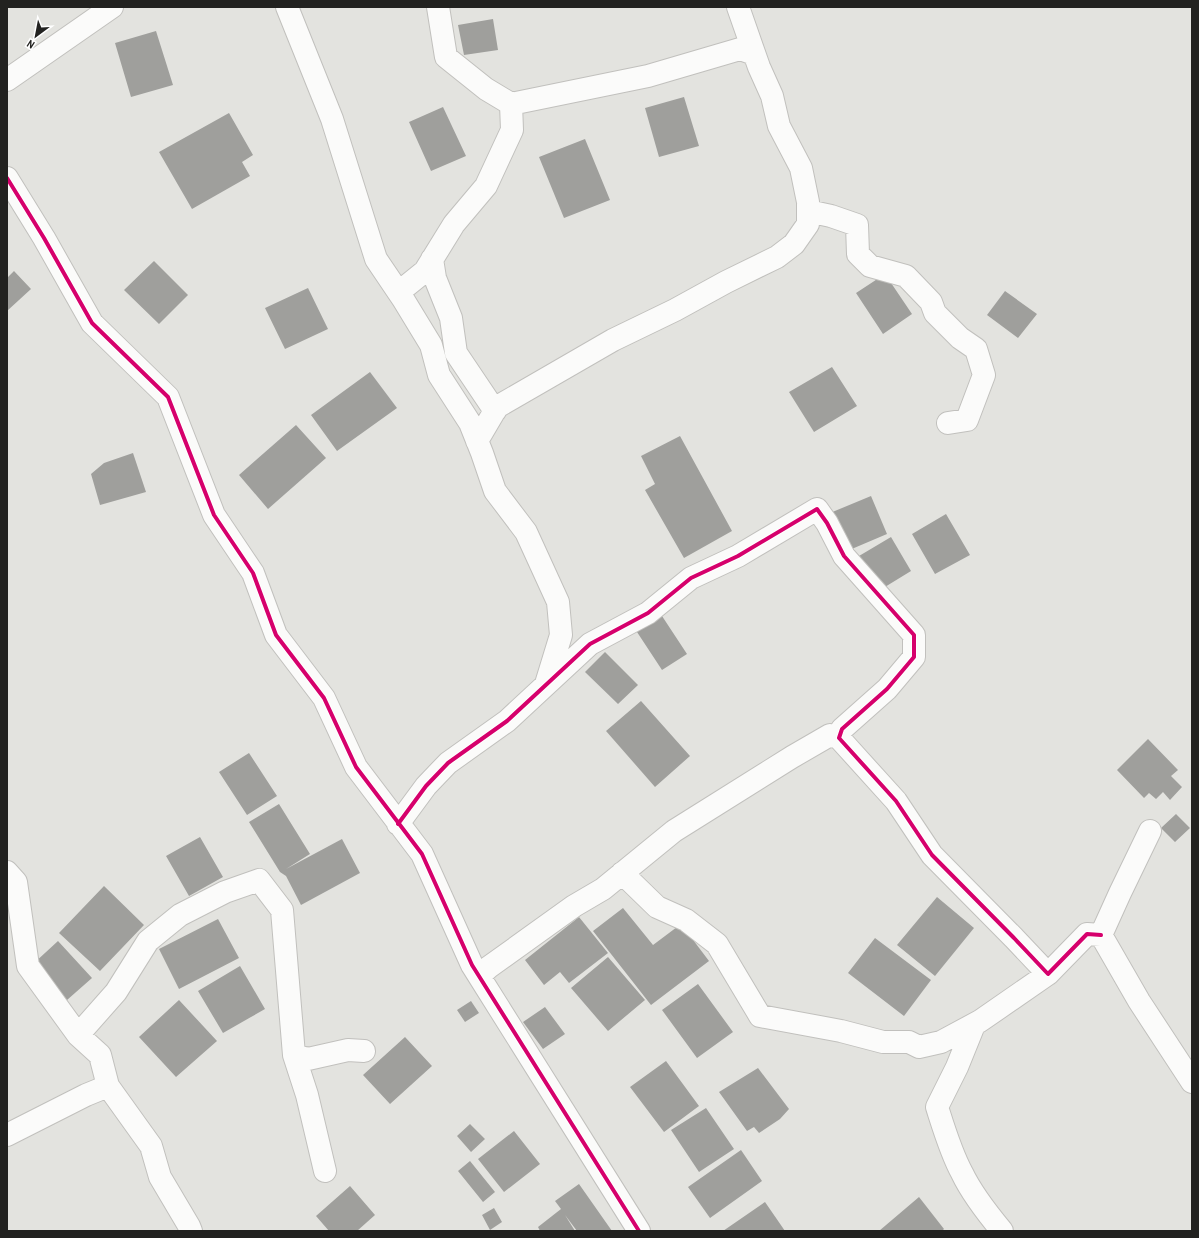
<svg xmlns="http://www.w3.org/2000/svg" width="1199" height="1238" viewBox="0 0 1199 1238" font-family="'Archivo Narrow',sans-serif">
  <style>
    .building { fill: #9f9f9c }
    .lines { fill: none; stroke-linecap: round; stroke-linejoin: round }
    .street-casing { stroke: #c1c0bd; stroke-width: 24 }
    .street { stroke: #fbfbfa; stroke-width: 22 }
    .cycleway-casing { stroke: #fff; stroke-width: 6 }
    .cycleway { stroke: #d6006c; stroke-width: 4 }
  </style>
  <rect width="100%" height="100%" fill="#e3e3df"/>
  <path class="building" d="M493,19L498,50L464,55L458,25Z
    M156,31L173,85L131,97L115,43Z
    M684,97L699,146L659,157L645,108Z
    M443,107L466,156L431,171L409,122Z
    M229,113L253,155L242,162L250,176L192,209L159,152Z
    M585,139L610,200L564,218L539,157Z
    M154,261L188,295L159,324L124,290Z
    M14,271L31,289L7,311V278Z
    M885,274L912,314L883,334L856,293Z
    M308,288L328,329L285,349L265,308Z
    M1005,291L1037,314L1018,338L987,315Z
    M832,367L857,406L814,432L789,392Z
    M370,372L397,408L337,451L311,415Z
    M296,425L326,458L268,509L239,475Z
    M680,436L732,531L684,558L645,490L655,484L641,456Z
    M133,453L146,492L100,505L91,474L104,463Z
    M871,496L887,534L847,551L830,513Z
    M946,514L970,555L935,574L912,534Z
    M891,537L911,571L880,590L859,556Z
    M662,616L687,654L662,670L637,632Z
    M605,652L638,685L618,704L585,672Z
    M641,701L690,756L655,787L606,731Z
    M1148,739L1178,770L1171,776L1182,787L1170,800L1163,792L1156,799L1149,793L1144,798L1117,770Z
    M249,753L277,796L247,815L219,772Z
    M279,804L310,854L286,869L342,839L360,873L301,905L286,876L280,872L249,822Z
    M1176,814L1190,828L1175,842L1161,828Z
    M200,837L223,877L189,896L166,856Z
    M104,886L144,925L100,971L59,933Z
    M937,897L974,928L935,976L897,945Z
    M623,908L653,945L681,924L709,961L651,1005L593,931Z
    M579,917L608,953L569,983L560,972L544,985L525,960Z
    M218,919L239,958L179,989L159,949Z
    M875,938L931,980L904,1016L848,973Z
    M58,941L92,978L67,1000L33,964Z
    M608,957L645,1000L608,1031L571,988Z
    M240,966L265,1009L223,1033L198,991Z
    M698,984L733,1032L697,1058L662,1010Z
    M179,1000L217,1041L176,1077L139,1037Z
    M471,1001L479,1013L465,1022L457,1010Z
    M545,1007L565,1034L543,1049L523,1022Z
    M405,1037L432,1066L390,1104L363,1075Z
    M666,1061L699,1106L664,1132L630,1087Z
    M758,1068L789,1109L780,1119L759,1133L754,1127L747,1131L719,1092Z
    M706,1108L734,1149L699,1172L671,1130Z
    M470,1124L485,1139L471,1152L457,1136Z
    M514,1131L540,1164L504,1192L478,1159Z
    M741,1150L762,1181L710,1218L688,1187Z
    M470,1161L495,1192L483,1202L458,1171Z
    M579,1184L612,1231H577L565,1215L575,1231H540L538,1227L561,1209L555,1201Z
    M350,1186L375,1215L357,1231H329L316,1216Z
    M919,1197L944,1229L942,1231H879Z
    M765,1202L785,1231H723Z
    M494,1208L502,1222L490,1230L482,1215Z"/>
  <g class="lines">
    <defs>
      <path id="street" d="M287,7L332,119L376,259L403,299L431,345L439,375L470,423L482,453L495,491L526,532L558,602L561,635L546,684
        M7,80L112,7
        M511,104L648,76L740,49L754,54
        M7,178L44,238L92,323L168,397L214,515L253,573L276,635L324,698L356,767L422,854L472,965L639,1231
        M808,211L831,216L857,225L858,254L870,266L906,276L931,302L935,313L960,338L976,349L984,375L967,420L948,423
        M432,259L435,278L451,318L456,353L495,411
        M399,292L425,271L454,224L486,186L512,130L511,104L486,89L446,57L438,7
        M477,441L497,407L613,340L675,310L726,282L777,257L794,244L808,224V202L801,168L779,126L772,96L759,67L738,7
        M398,824L426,786L448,763L507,721L590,644L648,613L691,578L738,556L817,509L827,523L844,556L914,635V657L887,689L842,729L839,738L896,801L932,855L1014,938L1048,974L1087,934L1101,935
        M1150,831L1120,893L1101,935L1139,1001L1192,1082
        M7,872L16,882L28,966L78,1035L100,1055L108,1086L151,1146L160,1177L189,1226L191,1231
        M622,873L657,907L686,920L717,944L760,1016L841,1031L883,1042H909L919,1047L941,1042L980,1021L1048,974
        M479,976L489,967L574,906L603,889L674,831L792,757L830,735L839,738
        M974,1025L957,1067L937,1107C944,1129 951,1153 962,1173C972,1194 987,1213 1002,1231
        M78,1035L116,992L148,941L180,915L225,892L259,880L282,910L294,1055L307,1095L325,1171
        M294,1055L308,1059L348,1050L364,1051
        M7,1135L86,1095L108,1086"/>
    </defs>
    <use href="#street" class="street-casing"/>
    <use href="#street" class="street"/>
    <defs>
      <path id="cycleway" d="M7,178L44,238L92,323L168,397L214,515L253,573L276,635L324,698L356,767L422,854L472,965L639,1231
        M398,824L426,786L448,763L507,721L590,644L648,613L691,578L738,556L817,509L827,523L844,556L914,635V657L887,689L842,729L839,738L896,801L932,855L1014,938L1048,974L1087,934L1101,935"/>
    </defs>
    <use href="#cycleway" class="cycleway-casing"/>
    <use href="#cycleway" class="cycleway"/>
  </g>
  <rect width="1199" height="1238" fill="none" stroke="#222220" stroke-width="16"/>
  <g transform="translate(36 36) rotate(212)" stroke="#ffffff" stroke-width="3" paint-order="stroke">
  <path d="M0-3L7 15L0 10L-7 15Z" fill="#222220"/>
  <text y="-6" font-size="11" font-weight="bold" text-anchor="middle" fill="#222220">N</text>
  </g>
</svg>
